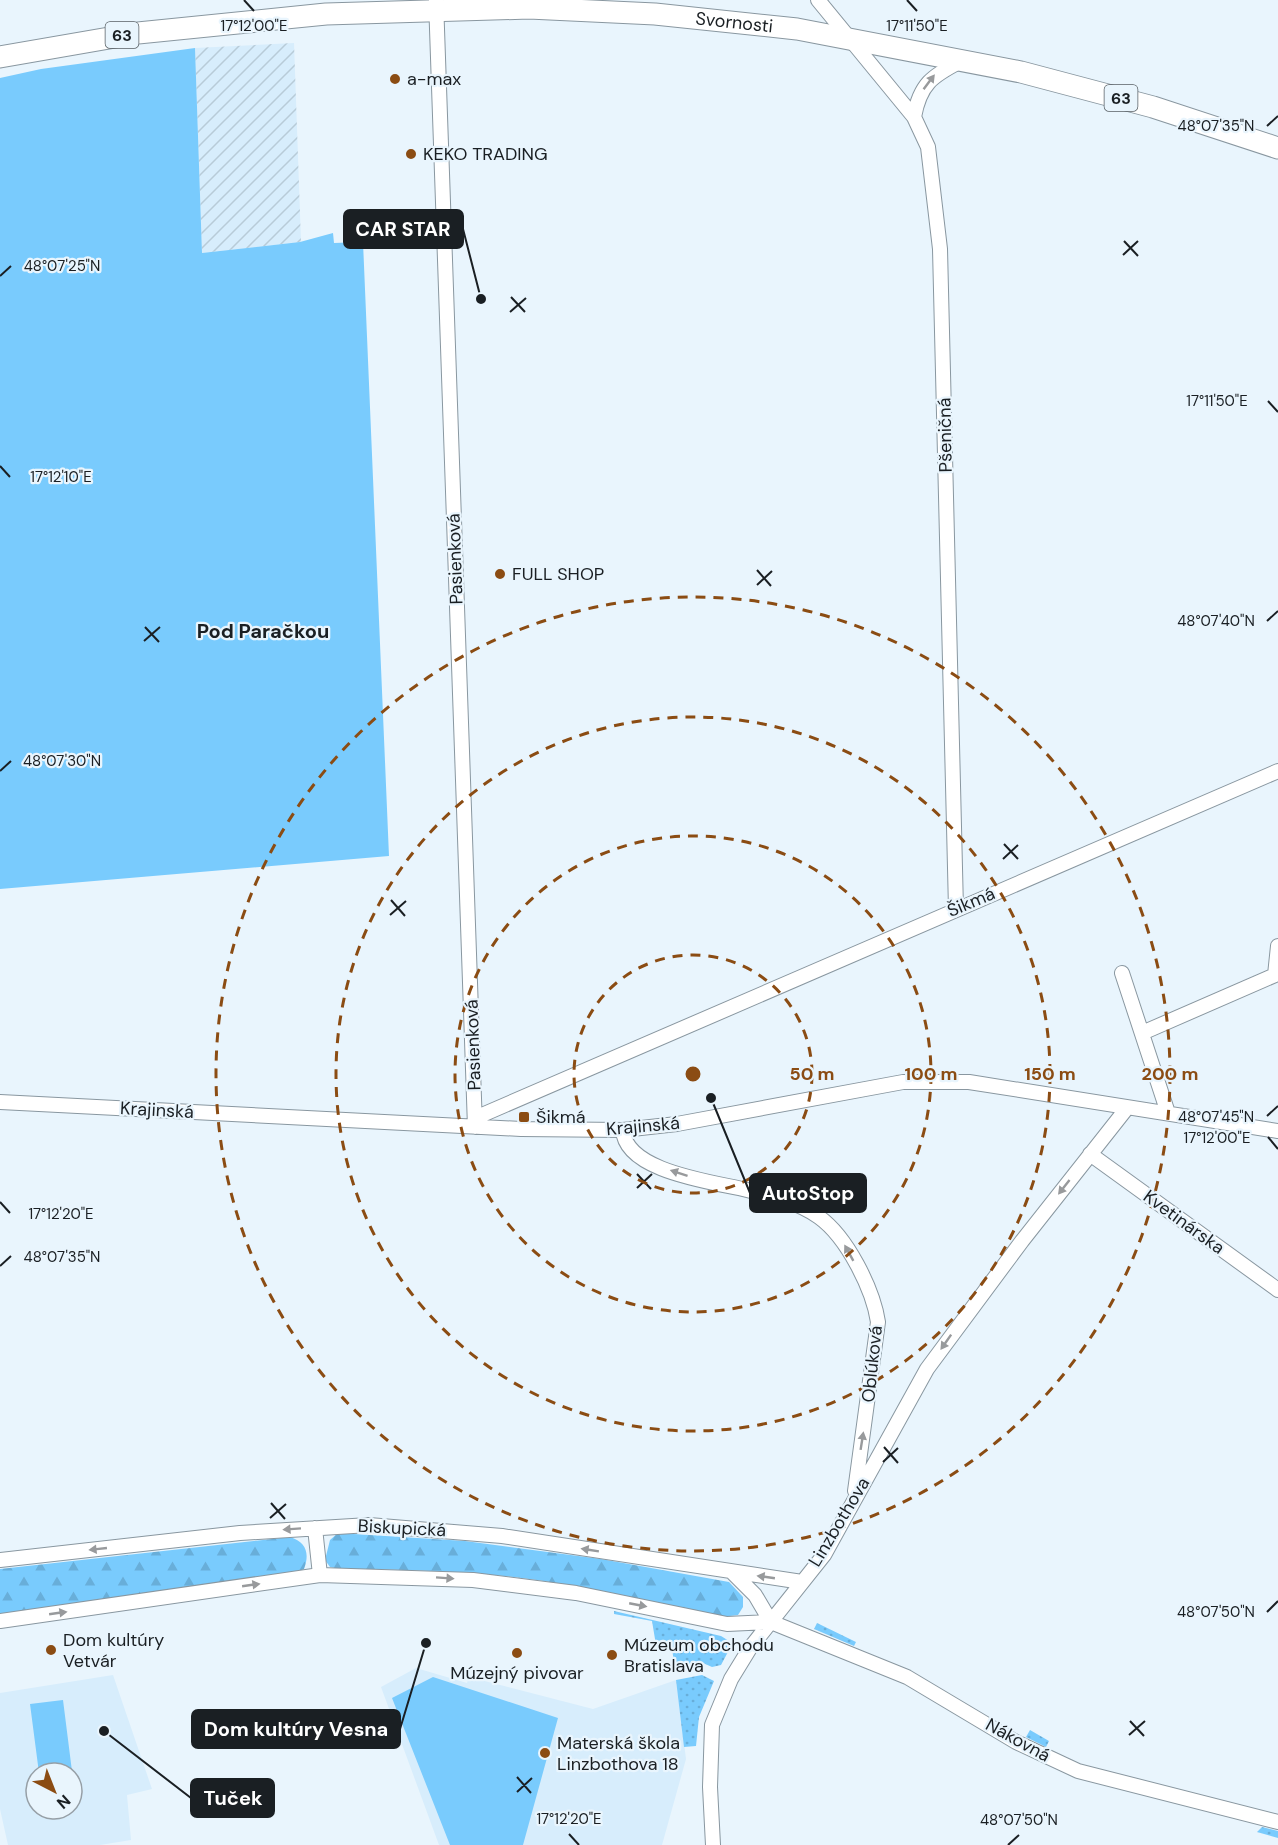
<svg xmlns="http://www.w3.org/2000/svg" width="1278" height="1845" viewBox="0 0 1278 1845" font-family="'DM Sans',sans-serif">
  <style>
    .built { fill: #d7edfc; fill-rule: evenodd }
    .industrial { fill: url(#industrial-furrows) }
    .grass { fill: url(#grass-dots) }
    .forest { fill: url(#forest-firs) }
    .green { fill: #79cbfd }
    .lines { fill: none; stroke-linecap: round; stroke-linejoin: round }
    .minor-casing { stroke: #8997a0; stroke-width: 16 }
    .primary-casing { stroke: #8997a0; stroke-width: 23 }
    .minor { stroke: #fff; stroke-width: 14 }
    .primary { stroke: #fff; stroke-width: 21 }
    .oneway { fill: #989a9c }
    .ticks { fill: none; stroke: #1a1f23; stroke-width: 2 }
    .ring { fill: none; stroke: #8b4c13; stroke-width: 3; stroke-dasharray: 10 8 }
    .poi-dot { fill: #8b4c13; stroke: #e9f5fd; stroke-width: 2 }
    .labels { text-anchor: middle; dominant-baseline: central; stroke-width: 4.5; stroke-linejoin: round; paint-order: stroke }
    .shield { fill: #e9f5fd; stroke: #585f64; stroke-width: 1.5 }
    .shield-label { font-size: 16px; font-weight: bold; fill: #1a1f23 }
    .street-label { font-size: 18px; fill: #1a1f23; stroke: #e9f5fd }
    .poi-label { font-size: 18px; fill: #1a1f23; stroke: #e9f5fd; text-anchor: start }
    .neighbourhood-label { font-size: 20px; font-weight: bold; fill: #1a1f23; stroke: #e9f5fd }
    .ticks-label { font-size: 15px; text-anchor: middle; fill: #1a1f23; stroke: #e9f5fd; stroke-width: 4.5; stroke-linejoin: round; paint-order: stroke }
    .centre { fill: #8b4c13; stroke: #e9f5fd; stroke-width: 3 }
    .ring-label { font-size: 18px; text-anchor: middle; font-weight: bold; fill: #8b4c13; stroke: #e9f5fd; stroke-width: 4.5; stroke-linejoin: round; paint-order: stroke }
    .leader { fill: none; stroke: #1a1f23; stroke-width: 2 }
    .callout-dot { fill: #1a1f23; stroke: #e9f5fd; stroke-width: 2 }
    .callout { fill: #1a1f23; stroke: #1a1f23; stroke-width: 2 }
    .callout-label { font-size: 20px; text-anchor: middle; font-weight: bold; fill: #fff }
  </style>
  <defs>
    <pattern id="industrial-furrows" width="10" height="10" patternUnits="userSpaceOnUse" patternTransform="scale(1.5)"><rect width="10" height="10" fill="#d7edfc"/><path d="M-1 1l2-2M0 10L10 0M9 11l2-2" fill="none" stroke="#b8cbd8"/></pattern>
    <pattern id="grass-dots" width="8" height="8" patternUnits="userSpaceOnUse" patternTransform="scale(1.5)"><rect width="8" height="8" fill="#79cbfd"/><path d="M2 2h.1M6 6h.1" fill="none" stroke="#68aed9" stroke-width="1.8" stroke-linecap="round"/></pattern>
    <pattern id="forest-firs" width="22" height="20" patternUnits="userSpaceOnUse" patternTransform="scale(1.5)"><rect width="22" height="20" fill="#79cbfd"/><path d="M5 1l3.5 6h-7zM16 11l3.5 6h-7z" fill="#68aed9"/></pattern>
  </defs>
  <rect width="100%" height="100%" fill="#e9f5fd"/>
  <path class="built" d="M416,1668L467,1683L469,1677L593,1709L676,1680L686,1759L662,1845H439L381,1687Z
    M113,1675L152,1789L127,1795L131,1840L100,1845H8L0,1809V1693ZM36,1773H72V1809H36Z"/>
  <path class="industrial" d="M294,43L301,242L202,253L195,48Z"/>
  <path class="grass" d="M614,1611L721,1636L729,1641V1650L721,1665L712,1667L703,1663L675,1671L672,1648L664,1642L656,1645L652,1621L614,1614Z
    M817,1623L856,1642L854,1646L814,1629Z
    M702,1675L714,1681L699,1717L696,1746L684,1747L676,1680Z
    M1030,1730L1049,1741L1046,1747L1026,1737Z
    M1262,1827L1278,1831V1838L1257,1832Z"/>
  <path class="forest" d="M338,1533L465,1541L601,1559L729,1582L743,1597V1607L738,1615L722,1617C653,1602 584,1585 514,1577C456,1571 398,1569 340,1569L330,1567L325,1560L330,1540Z
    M290,1537C306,1542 310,1553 304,1569L296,1573L0,1614V1569Z"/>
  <path class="green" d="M195,48L202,253L300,242L333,233L334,243L363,242L389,856L0,889V78L41,69Z
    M433,1677L558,1718L523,1845H450L392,1698Z
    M63,1700L75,1795L72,1796V1773H39L30,1704Z"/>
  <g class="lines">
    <defs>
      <path id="minor" d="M436,0L475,1127
        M818,0L914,117L928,147L940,249L956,909
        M914,117C920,84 932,76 961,61
        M1122,973L1168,1113
        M1142,1033L1275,975L1278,946
        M0,1102L521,1129L623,1130L677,1124L903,1082H969L1278,1131
        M475,1118L1278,771
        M623,1130C625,1172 714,1182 747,1190C771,1196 798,1202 819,1217C847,1237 873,1289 878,1322L855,1491
        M1090,1154L1278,1290
        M315,1528L320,1575
        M0,1560L240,1533L369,1525L502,1536L802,1582
        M731,1571L755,1595L771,1622
        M0,1621L320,1575L473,1580L576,1593L727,1624L771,1622L907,1677L1016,1742L1078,1771L1278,1822
        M713,1845L710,1787L712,1725L731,1679L750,1648L824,1555L927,1369L1022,1241L1127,1108"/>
      <g id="primary">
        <path id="s1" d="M0,57L138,33L326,14L529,8L655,14L797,29L1021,72L1153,107L1278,148"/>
      </g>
    </defs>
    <use href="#minor" class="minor-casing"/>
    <use href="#primary" class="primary-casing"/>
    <use href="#minor" class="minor"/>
    <use href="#primary" class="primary"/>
  </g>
  <defs><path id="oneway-solid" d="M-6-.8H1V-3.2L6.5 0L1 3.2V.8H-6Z" transform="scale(1.5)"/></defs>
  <g class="oneway">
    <use href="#oneway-solid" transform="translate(929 82) rotate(-53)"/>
    <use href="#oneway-solid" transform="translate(679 1173) rotate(-162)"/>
    <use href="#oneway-solid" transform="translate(1064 1187) rotate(128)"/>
    <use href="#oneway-solid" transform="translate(849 1253) rotate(-119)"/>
    <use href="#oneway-solid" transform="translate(946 1342) rotate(125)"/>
    <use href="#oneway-solid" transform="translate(862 1441) rotate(-81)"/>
    <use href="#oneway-solid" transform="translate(292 1529) rotate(176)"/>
    <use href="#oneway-solid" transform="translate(98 1549) rotate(174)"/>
    <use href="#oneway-solid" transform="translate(590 1550) rotate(-171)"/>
    <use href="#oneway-solid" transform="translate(766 1577) rotate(-172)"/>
    <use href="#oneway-solid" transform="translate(445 1578) rotate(4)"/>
    <use href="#oneway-solid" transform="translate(251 1585) rotate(-8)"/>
    <use href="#oneway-solid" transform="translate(638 1605) rotate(11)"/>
    <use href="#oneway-solid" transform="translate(58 1613) rotate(-8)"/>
  </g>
  <path class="ticks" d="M244,0L254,11M907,0L917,11M1267,126L1278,116M1124,241L1138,256M1123,255L1138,241M0,276L11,266M511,297L525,312M510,312L526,298M1268,401L1278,412M0,466L10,477M757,570L771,586M757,585L772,571M1267,621L1278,611M145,627L159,642M144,641L160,627M0,771L11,761M1004,844L1018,859M1003,859L1018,845M391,900L405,916M390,915L406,901M1267,1116L1278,1106M1268,1137L1278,1149M637,1174L651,1189M637,1188L652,1174M0,1202L10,1213M0,1266L11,1256M884,1447L898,1463M883,1462L898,1448M271,1503L285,1519M270,1518L286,1504M1267,1612L1278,1601M1130,1721L1144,1736M1129,1735L1145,1721M517,1777L531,1793M517,1792L532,1778M569,1834L579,1845M1008,1845L1019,1835"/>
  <g class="ring">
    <circle cx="693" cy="1074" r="119"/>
    <circle cx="693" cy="1074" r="238"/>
    <circle cx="693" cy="1074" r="357"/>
    <circle cx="693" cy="1074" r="477"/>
  </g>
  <g class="poi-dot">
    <circle cx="395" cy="79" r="6"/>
    <circle cx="411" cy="154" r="6"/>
    <circle cx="500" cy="574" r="6"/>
    <rect x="518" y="1111" width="12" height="12" rx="3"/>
    <circle cx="51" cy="1650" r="6"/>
    <circle cx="517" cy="1653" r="6"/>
    <circle cx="612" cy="1655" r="6"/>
    <circle cx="545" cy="1753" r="6"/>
  </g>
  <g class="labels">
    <g class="shield">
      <rect x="105.5" y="22" width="33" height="26" rx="4.5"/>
      <rect x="1104.5" y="85" width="33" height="26" rx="4.5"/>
    </g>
    <g class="shield-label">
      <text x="122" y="35">63</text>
      <text x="1121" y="98">63</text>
    </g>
    <g class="street-label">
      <text stroke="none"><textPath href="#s1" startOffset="738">Svornosti</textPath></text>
      <text transform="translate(945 435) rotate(-91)">Pšeničná</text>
      <text transform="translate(455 559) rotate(-92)">Pasienková</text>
      <text transform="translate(971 902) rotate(-23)">Šikmá</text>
      <text transform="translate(473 1045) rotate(-92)">Pasienková</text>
      <text transform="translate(157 1110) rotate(3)">Krajinská</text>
      <text transform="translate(643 1126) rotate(-5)">Krajinská</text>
      <text transform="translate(1184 1222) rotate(36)">Kvetinárska</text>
      <text transform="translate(872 1364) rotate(-84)">Oblúková</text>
      <text transform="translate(839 1522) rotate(-59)">Linzbothova</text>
      <text transform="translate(402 1528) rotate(3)">Biskupická</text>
      <text transform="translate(1018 1740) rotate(29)">Nákovná</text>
    </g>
    <g class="poi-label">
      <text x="407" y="79">a-max</text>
      <text x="423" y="154">KEKO TRADING</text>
      <text x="512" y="574">FULL SHOP</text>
      <text x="536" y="1117">Šikmá</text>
      <text x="63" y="1640">Dom kultúry<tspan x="63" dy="21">Vetvár</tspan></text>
      <text x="624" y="1645">Múzeum obchodu<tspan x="624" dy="21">Bratislava</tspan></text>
      <text x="517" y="1673" text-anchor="middle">Múzejný pivovar</text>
      <text x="557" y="1743">Materská škola<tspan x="557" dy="21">Linzbothova 18</tspan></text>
    </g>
    <g class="neighbourhood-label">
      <text x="263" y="631">Pod Paračkou</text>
    </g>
  </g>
  <g class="ticks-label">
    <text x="254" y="31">17°12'00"E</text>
    <text x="917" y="31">17°11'50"E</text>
    <text x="1216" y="131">48°07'35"N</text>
    <text x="62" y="271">48°07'25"N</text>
    <text x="1217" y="406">17°11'50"E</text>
    <text x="61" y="482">17°12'10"E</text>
    <text x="1216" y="626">48°07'40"N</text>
    <text x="62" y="766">48°07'30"N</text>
    <text x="1216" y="1122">48°07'45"N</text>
    <text x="1217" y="1143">17°12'00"E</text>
    <text x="61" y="1219">17°12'20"E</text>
    <text x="62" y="1262">48°07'35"N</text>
    <text x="1216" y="1617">48°07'50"N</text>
    <text x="569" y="1824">17°12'20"E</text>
    <text x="1019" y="1825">48°07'50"N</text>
  </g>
  <circle cx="693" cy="1074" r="9" class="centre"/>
  <g class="ring-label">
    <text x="812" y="1080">50 m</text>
    <text x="931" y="1080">100 m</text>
    <text x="1050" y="1080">150 m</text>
    <text x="1170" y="1080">200 m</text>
  </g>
  <path class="leader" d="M481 299L463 229M711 1098L750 1193M426 1643L400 1729M104 1731L191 1798"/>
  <g class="callout-dot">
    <circle cx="481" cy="299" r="6"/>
    <circle cx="711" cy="1098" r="6"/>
    <circle cx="426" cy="1643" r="6"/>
    <circle cx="104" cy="1731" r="6"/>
  </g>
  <g class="callout">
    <rect x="344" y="210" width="119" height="38" rx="6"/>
    <rect x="750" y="1174" width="116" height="38" rx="6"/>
    <rect x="192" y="1710" width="208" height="38" rx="6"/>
    <rect x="191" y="1779" width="83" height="38" rx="6"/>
  </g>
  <g class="callout-label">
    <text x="403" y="236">CAR STAR</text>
    <text x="808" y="1200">AutoStop</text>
    <text x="296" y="1736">Dom kultúry Vesna</text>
    <text x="233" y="1805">Tuček</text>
  </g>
  <g transform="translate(54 1791) rotate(138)"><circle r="28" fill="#e9f5fd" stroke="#969fa6" stroke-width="1.5"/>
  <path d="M0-4.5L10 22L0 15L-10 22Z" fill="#8b4c13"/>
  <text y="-9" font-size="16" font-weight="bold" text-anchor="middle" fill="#1a1f23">N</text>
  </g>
</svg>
